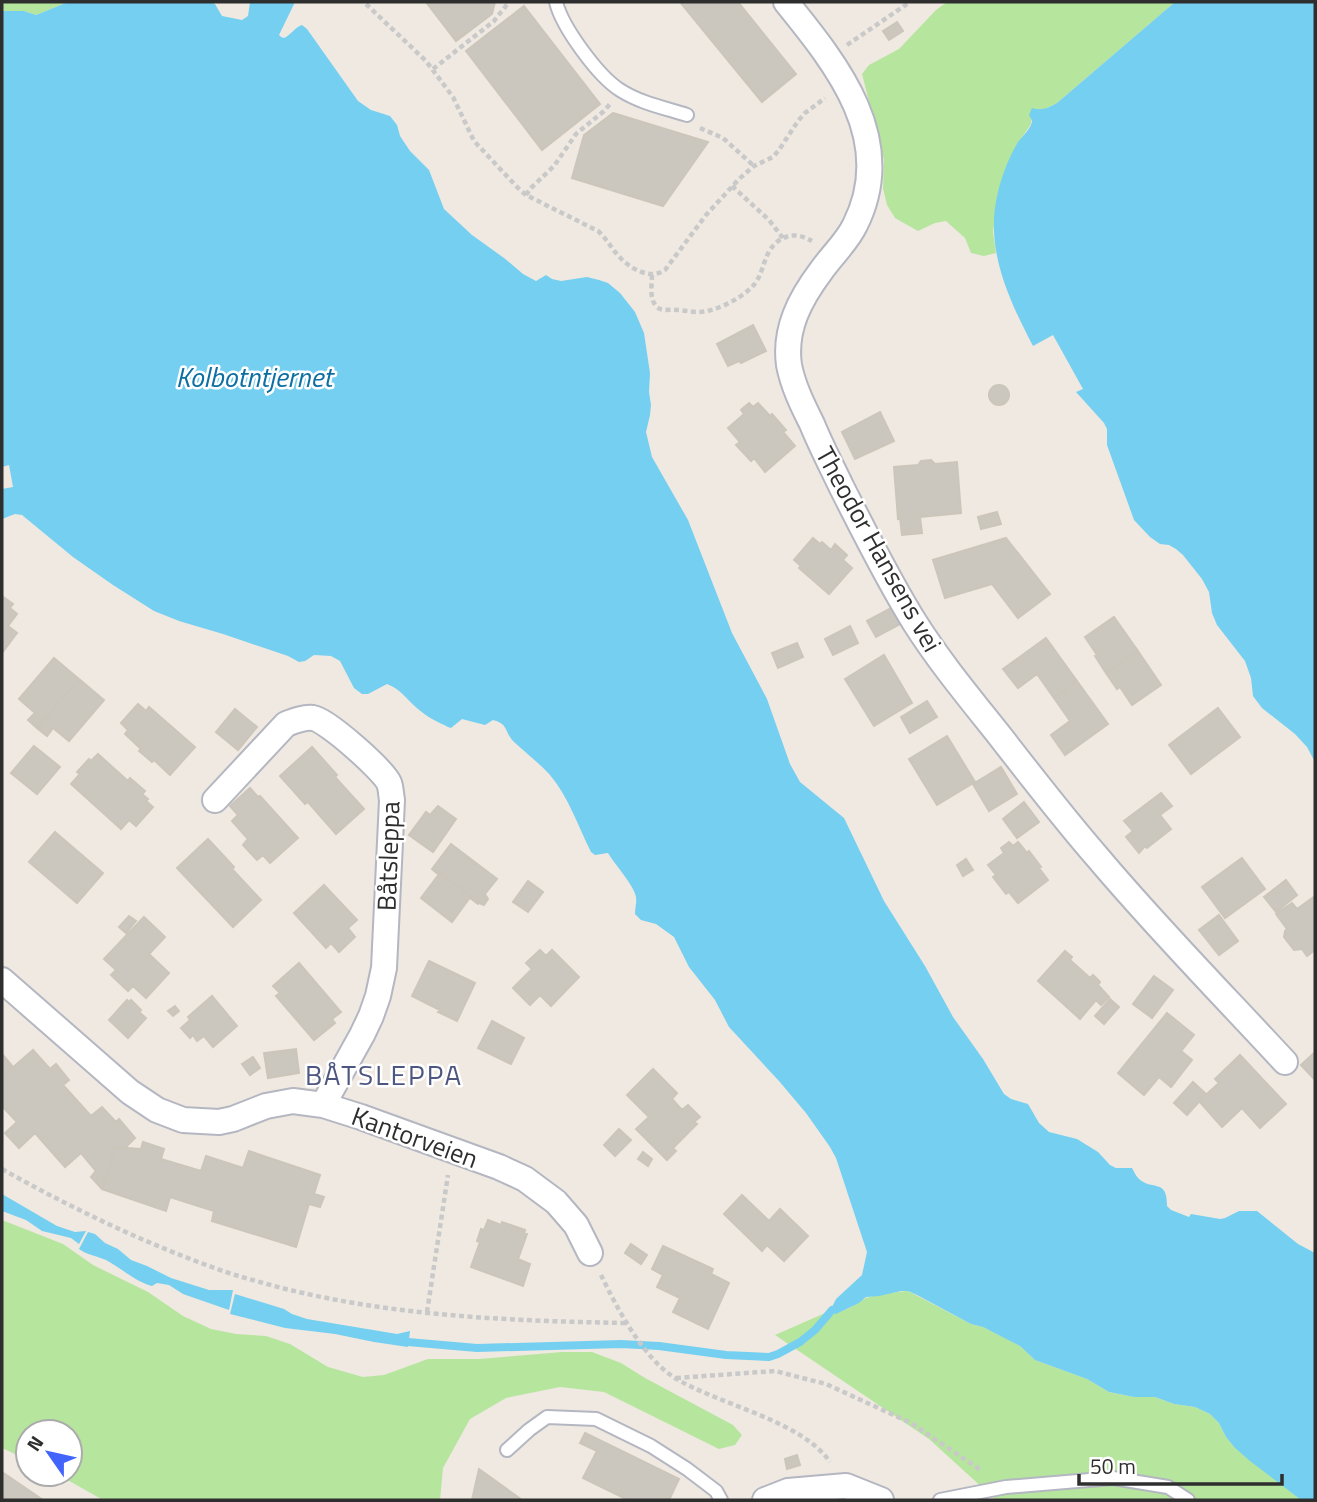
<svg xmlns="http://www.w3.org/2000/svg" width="1317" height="1502" viewBox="0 0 1317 1502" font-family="'Titillium Web',sans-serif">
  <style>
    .green { fill: #b6e59e }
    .water { fill: #75cff0 }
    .pier { fill: #efe9e1 }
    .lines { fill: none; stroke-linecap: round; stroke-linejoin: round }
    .stream { stroke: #75cff0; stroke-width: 8 }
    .building { fill: #cbc7bf; stroke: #cbc5ba; stroke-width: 2 }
    .lane-casing { stroke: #b4b7c1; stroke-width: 16 }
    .street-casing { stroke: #b4b7c1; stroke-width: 28 }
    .path { stroke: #c9c9c9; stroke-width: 4.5; stroke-dasharray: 5 3.5; stroke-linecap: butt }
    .lane { stroke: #fff; stroke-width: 12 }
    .street { stroke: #fff; stroke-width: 24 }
    .labels { text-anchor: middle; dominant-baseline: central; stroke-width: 5; stroke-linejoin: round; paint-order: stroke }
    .street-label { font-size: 26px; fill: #2e2e2e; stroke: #fff }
    .water-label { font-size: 28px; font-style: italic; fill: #0d6fa3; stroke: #fff }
    .neighbourhood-label { font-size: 28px; letter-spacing: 2px; fill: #4d5680; stroke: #fff }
  </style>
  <rect width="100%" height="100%" fill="#efe9e1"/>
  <path class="green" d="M2,2H68L36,15L24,11H2Z
    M947,2H1175L1057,103L1045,109L1038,110L1031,119V124L1018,143L1006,168L998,193L993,232L996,253L984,256L971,253L965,238L946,221L935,223L918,231L895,218L887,205L883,188L884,160L862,74L869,65L899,49L936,10Z
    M2,1220L63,1244L93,1265L148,1292L183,1316L211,1329L236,1334L266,1336L290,1344L328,1367L363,1377L384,1375L428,1359H479L562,1352H592L621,1363L645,1378L733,1425L742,1435L735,1445L719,1449L604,1392L560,1387L506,1398L470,1419L443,1468L440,1500H103L57,1474H70V1432H28V1460L2,1448Z
    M908,1291L971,1324L983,1327L1011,1341L1020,1346L1035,1360L1087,1379L1109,1392L1134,1397H1155L1174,1404L1195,1407L1210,1414L1219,1423L1226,1437L1235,1448L1301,1500H996L929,1439L775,1335L832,1310L833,1313C845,1312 854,1305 864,1299C867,1296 902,1291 908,1291Z"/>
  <path class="water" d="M68,2H211L215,4L222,16L242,20L248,16L250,2H295L279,35L281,37L284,38C291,35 295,27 302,25L307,29L358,101L371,110L390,116L397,125L400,136L410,151L429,170L444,209L472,235L504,258L523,274L536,281L546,275L552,279L561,281L587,277L599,280L608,283L620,293L635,312L644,333L650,373L649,392L651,405L650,415L646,432L652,457L688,520L732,633L767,699L790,764L800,782L844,818L884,901L925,966L953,1017L983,1059L1004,1094L1011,1099L1028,1104L1039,1123L1049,1132L1077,1139L1098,1152L1110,1165L1116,1168H1132C1134,1171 1135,1175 1138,1178C1152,1192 1167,1177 1167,1206L1171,1210L1189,1217L1191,1214L1220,1219L1225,1218L1239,1211H1257L1298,1244L1315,1253V1500H1301L1250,1461L1235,1448L1226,1437L1219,1423L1210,1414L1195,1407L1174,1404L1155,1397H1134L1109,1392L1087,1379L1035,1360L1020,1346L983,1327L971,1324L917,1295L908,1291H901L879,1296L866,1297L859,1303L836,1314L833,1313L832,1307L836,1299L862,1275L867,1252L836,1158L830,1147L806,1113L779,1081L729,1027L715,1000L689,967L674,937L656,924L641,920L635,914C635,908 637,902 636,897C634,885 615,865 608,853L595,855L591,852C578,826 569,798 550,775C539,763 526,753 514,742C504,732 509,724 493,720L485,725L462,719L451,728L448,727C438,722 427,717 418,709C407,700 401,689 387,684L368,694H362L354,688L340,661L331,656L314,655L305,661L299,662L288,656L223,634L179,621L154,611L113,585L73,557L22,515L15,514L2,519V11H24L36,15Z
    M1175,2H1315V762L1307,747L1295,734L1262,708L1253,696L1251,678L1245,661L1217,625L1212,613L1209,592L1202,579L1183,555L1176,549L1169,545L1160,544L1150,537L1134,520L1107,445V429L1104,423L1076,392L1083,389L1053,335L1033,346C1008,298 984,247 998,192C1002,175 1009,157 1018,142C1022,137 1028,131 1031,125C1033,120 1031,119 1029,115L1032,108C1042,111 1048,108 1057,103Z
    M2,1194L57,1226L75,1232L86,1231L79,1244L71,1238L42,1231L26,1220L2,1211Z
    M88,1232L95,1234L105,1243L118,1249L131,1260L147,1266L171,1278L209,1290H233L229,1310L183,1294L169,1285L157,1283L152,1286C134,1281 123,1269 106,1260C97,1256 87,1255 79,1249Z
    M235,1294L284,1309L292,1314L307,1319L397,1334L410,1331L408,1347L374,1342L335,1334L285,1328L230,1314Z"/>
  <path class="pier" d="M9,465L13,487L2,489V467Z"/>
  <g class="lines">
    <path class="stream" d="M408,1342L477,1348L621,1344L659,1346L726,1355L769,1357L778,1354L800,1342L815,1330L832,1310"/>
  </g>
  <path class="building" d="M426,2H495L492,14L456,41Z
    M680,2H738L796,74L762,102Z
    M524,6L600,104L542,150L466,51Z
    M897,22L903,31L889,40L883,31Z
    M613,113L708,142L663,206L572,178L584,135Z
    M753,325L766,351L741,363L739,361L728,366L717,344Z
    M989 395a10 10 0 1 1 20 0a10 10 0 1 1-20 0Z
    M749,403L753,407L758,403L770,416L772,414L786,430L783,432L795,446L765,472L754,458L751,461L736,445L740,442L728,428L744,414L741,410Z
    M880,412L894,441L855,459L842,432Z
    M931,460L935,464L957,462L961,513L920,517L922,533L902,535L900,518L898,519L894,467L918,465L921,461Z
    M997,512L1001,524L981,529L978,517Z
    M813,538L820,544L822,542L831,550L835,544L847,555L843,560L852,568L829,594L799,568L801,566L794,560Z
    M1006,538L1050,594L1018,618L992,584L945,598L933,560Z
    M2,596L13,604L10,608L17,614L8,626L17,633L2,653Z
    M891,608L900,624L876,637L867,621Z
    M1114,617L1138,651L1106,673L1095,656L1097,655L1085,637Z
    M850,626L858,643L833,655L825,639Z
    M1046,638L1077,681L1054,698L1037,674L1018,688L1003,669Z
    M797,643L803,657L778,668L772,653Z
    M1138,651L1161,685L1132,705L1120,687L1117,689L1106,673Z
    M884,655L912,703L874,726L845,679Z
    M54,658L79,679L37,728L28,720L35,713L19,699Z
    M79,679L104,700L69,741L53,728L47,736L37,728Z
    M1077,681L1108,724L1065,755L1051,735L1070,721L1054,698Z
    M927,701L937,717L910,733L901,717Z
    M138,704L146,711L149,707L195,747L170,775L154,760L152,762L139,751L141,749L125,734L128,730L121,723Z
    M1218,708L1240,737L1191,774L1169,745Z
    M235,709L257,727L238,750L216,732Z
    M947,736L975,782L937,805L909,759Z
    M34,746L60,767L37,794L11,773Z
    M312,747L337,775L335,777L364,809L336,834L308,802L305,804L280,776Z
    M98,754L128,781L130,778L145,791L142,794L148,799L146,801L153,807L136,826L129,820L121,829L71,784L80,774L77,772L89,759L91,761Z
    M1001,767L1017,794L989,811L973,784Z
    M250,788L258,797L260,796L298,838L270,863L263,855L257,860L243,845L248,839L232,821L238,815L230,806Z
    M1161,793L1172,806L1160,815L1171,829L1147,848L1145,846L1139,853L1126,837L1133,831L1124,821Z
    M1024,802L1039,822L1017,838L1003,819Z
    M438,806L456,819L433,852L409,835L426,812L430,815Z
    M55,832L103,873L77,903L29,862Z
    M208,839L234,867L232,869L261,900L233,927L177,868Z
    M1009,842L1013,846L1018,842L1027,853L1029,851L1041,867L1039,868L1048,880L1018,903L1009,892L1006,894L993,877L996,875L988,865L1004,853L1001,848Z
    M451,844L497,879L485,894L488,899L484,905L479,903L478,904L470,898L471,896L440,873L439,875L432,869Z
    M1242,858L1265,889L1225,918L1202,887Z
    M966,859L973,870L963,876L957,865Z
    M440,873L471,896L452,922L421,898Z
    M1286,880L1297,895L1276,912L1264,897Z
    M528,881L543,892L528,912L513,902Z
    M324,885L357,920L348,928L355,937L339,952L331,943L326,948L294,913Z
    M1315,896V950L1307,956L1302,949L1294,950L1284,937L1285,931L1287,929L1276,914L1292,903L1297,909Z
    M1219,915L1238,941L1219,955L1199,930Z
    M129,916L136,921L126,933L119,927Z
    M144,917L165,937L149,954L169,973L146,998L133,986L128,991L111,975L116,970L104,959Z
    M540,950L546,956L552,950L579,977L551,1006L540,995L530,1005L513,988L532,969L526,963Z
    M1065,951L1072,957L1070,960L1090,978L1093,975L1100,982L1098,985L1109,997L1101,1005L1096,1000L1080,1019L1038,981Z
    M429,961L475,983L457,1021L438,1012L440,1010L412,996Z
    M299,963L341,1012L332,1019L335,1023L314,1040L276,996L280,993L273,986Z
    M1154,976L1173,990L1152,1018L1133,1004Z
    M212,996L237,1026L213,1047L204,1036L197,1041L193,1035L190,1038L181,1028L190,1020L188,1017Z
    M1110,999L1119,1007L1104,1024L1095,1016Z
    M127,1000L129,1002L131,1000L141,1010L139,1012L146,1018L128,1038L109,1020Z
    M175,1006L179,1011L173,1016L168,1011Z
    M1167,1013L1194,1035L1181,1051L1192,1060L1171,1087L1159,1077L1144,1095L1118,1073Z
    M492,1021L524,1038L511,1064L478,1048Z
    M296,1049L299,1073L268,1078L264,1053Z
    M33,1050L50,1069L56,1064L69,1080L63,1085L91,1116L102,1107L116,1122L119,1119L135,1138L125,1148L115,1147L102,1189L91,1177L96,1171L81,1153L65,1167L35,1133L19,1148L5,1133L17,1122L2,1106V1077Z
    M1315,1052V1080L1301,1065Z
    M2,1054L13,1067L2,1077Z
    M1240,1055L1286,1104L1260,1128L1242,1108L1222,1127L1199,1101L1219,1083L1215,1079Z
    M253,1057L260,1068L250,1075L242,1064Z
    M653,1069L677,1093L672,1099L682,1110L688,1105L700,1117L694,1122L697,1124L673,1148L676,1151L667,1160L636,1129L649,1117L627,1095Z
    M1193,1082L1206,1094L1187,1115L1174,1103Z
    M619,1129L631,1140L615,1156L604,1145Z
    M143,1142L164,1149L161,1159L201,1171L206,1156L243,1168L249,1151L320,1175L314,1194L324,1197L320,1207L309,1204L296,1247L212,1221L214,1211L170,1197L166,1211L102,1189L115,1147L141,1149Z
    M643,1152L652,1159L648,1166L638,1159Z
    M742,1195L769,1221L780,1209L808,1236L784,1261L767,1245L762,1251L724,1214Z
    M488,1220L501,1225L502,1222L525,1230L524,1234H527L518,1259L530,1264L523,1286L471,1267L480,1242L477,1241L481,1229L484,1230Z
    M631,1244L647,1255L641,1264L625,1253Z
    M663,1246L713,1269L711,1274L729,1283L708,1329L673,1312L680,1298L657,1287L663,1275L652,1269Z
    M585,1433L679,1479L669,1500H628L583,1478L597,1451L580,1443Z
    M797,1455L800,1465L787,1469L785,1459Z
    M479,1469L522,1500H472Z
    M2,1472L43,1500H2Z"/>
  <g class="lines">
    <defs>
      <path id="lane" d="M556,2C562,27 598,76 620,90C640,103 665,108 687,115
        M507,1450L529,1430L547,1417L596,1419L651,1446L687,1469L716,1491L721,1500
        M940,1500L1006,1487L1113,1478L1168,1487L1188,1500"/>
      <path id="street" d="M786,2C837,65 898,140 855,225C847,242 832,255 821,271C800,299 784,329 789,365C793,386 803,406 812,424C821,446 832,467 842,488C865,533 888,580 915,623C941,664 973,702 1003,740C1034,780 1066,821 1099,859C1158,929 1223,995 1285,1062
        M215,800L286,724C294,721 304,717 313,718C327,720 383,770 389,783C391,788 391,795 392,800L384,968L378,996L371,1016L362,1035L323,1105
        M2,980L130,1092L157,1110L183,1120L219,1122L233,1119L266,1106L293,1101L323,1105L361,1117L499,1167L525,1179L556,1202L576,1225L590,1253
        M765,1500L788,1491L846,1486L881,1500"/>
    </defs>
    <use href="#lane" class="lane-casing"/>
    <use href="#street" class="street-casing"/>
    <path class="path" d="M366,4L426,61L453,97L474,141L518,188L526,195L598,231C606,238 610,246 616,253C627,267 649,281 665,270L706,215L739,179L754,166L773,157L779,150L798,121L805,113L825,98
      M847,45L910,2
      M433,69L494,21L509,2
      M700,128L723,138L754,166
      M732,186L769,220L783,238
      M526,195L531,188L554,166L576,134L604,111L610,104
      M652,275C652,284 649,298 656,306C661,312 669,309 676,310C683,310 690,312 697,312C715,312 738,300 751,288C765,275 762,254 777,242C788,233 800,234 812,241
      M2,1169C73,1209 146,1244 223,1271C240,1277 257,1281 274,1286C389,1316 509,1321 627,1323
      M601,1275C617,1308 643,1358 675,1378C719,1405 801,1420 830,1462
      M427,1312L448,1175
      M676,1378L775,1371L826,1384L911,1423L982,1471"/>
    <use href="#lane" class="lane"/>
    <use href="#street" class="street"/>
  </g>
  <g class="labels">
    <g class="street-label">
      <text transform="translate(879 549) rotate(61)">Theodor Hansens vei</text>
      <text transform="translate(388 856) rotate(-88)">Båtsleppa</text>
      <text transform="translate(415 1137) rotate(20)">Kantorveien</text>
    </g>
    <g class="water-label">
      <text x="254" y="376">Kolbotntjernet</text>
    </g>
    <g class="neighbourhood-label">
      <text x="384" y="1074">BÅTSLEPPA</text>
    </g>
  </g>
  <rect width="1317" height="1502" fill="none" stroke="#2e2e2e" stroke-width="7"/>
  <g transform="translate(49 1453) rotate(304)"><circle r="33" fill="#ffffff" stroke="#ababab" stroke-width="2"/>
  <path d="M0-5L12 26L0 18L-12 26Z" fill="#4264fb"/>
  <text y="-10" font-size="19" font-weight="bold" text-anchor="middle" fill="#2e2e2e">N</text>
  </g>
  <path d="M1079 1474v10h203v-10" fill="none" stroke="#2e2e2e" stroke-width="3.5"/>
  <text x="1090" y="1474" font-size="21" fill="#2e2e2e" stroke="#ffffff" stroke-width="5" paint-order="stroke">50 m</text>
</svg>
